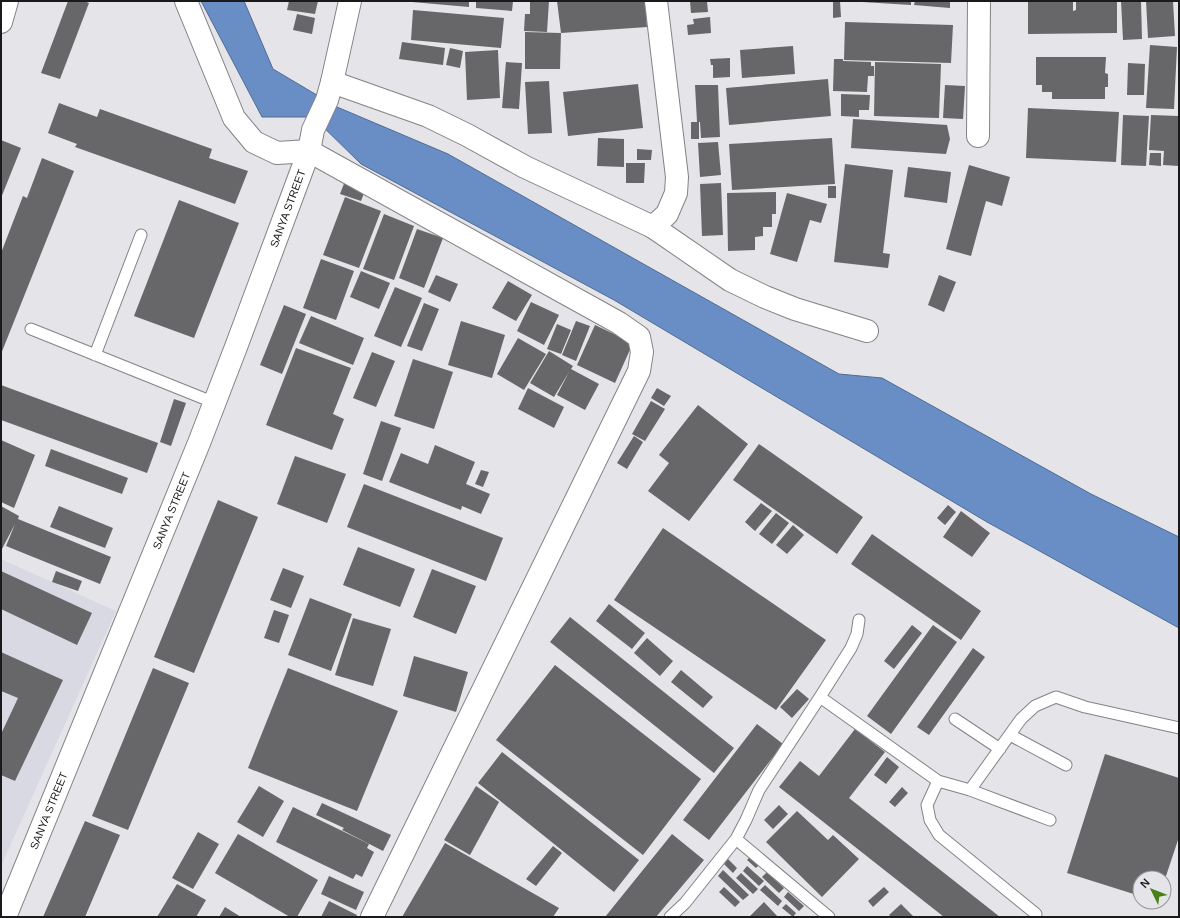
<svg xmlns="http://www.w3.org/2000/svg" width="1180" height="918" viewBox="0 0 1180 918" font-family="Arial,sans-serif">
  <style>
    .built { fill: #d9d9e4 }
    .water { fill: #688ec5; stroke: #516b92 }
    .building { fill: #67676a }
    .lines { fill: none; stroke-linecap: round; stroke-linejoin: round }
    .lane-casing { stroke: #838387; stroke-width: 13 }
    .street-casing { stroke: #838387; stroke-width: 24 }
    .lane { stroke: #fff; stroke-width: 11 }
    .street { stroke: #fff; stroke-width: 22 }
    .labels { text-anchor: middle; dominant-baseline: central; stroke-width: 4; stroke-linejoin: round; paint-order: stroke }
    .street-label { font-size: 11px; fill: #1a1a1c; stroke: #e5e5e9 }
  </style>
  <rect width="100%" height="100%" fill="#e5e5e9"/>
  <path class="built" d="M1,559L116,611L1,866Z"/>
  <path class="water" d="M201,1H244L273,69L337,107L448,154L839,374L882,378L1091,494L1179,537V628L987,522L614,300L361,164L313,117H262Z"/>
  <path class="building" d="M68,1H84L89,3L60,79L41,73Z
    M289,1H318L315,14L287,10Z
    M412,1H469V7L412,2Z
    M476,1H513L512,11L476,8Z
    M530,1H549L547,32L524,31L525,14H530Z
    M557,1H645L647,27L561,33Z
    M690,1H707L708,12L691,13Z
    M833,1H840L841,17L833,18Z
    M862,1H911V5L862,2Z
    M915,1H950V8L914,5Z
    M1028,1H1073V11L1076,10V1H1117V33L1028,34Z
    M1121,1H1141L1142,39L1123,40Z
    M1146,1H1173L1175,36L1148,38Z
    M413,10L504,18L501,48L411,40Z
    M297,14L315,18L312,34L293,30Z
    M710,17L711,33L688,35L687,25L694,24L693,19Z
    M845,22L953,25L951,63L844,60Z
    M525,32L561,33L560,69H525Z
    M402,42L445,48L443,65L399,59Z
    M1150,45L1177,47L1174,109L1146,108Z
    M793,46L795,74L742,78L740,50Z
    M450,48L463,51L460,68L446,65Z
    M498,50L500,98L467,100L465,52Z
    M1036,57H1106L1105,73L1108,74V87H1105V99H1052V92H1042V85H1036Z
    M730,58V77L713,78V65H711L710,59Z
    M834,59H843V61L871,62V66H874V76H868L867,92L833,91Z
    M506,62L522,63L519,109L502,108Z
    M875,62L941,64L939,118L874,116Z
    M1128,63L1145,64L1144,95H1127Z
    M828,79L831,116L729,125L726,88Z
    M549,81L552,133L528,134L525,82Z
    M638,84L643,128L568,136L563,92Z
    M695,85H718L720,137L701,138L700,122H699V139H691V122H697Z
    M945,85L965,86L963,119L943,118Z
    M841,94L870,95L869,110H859V117L841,116Z
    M59,103L97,117L100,109L212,149L209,158L248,171L235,204L75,147L77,144L48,133Z
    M1028,108L1119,112L1116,162L1026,158Z
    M1123,115L1149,116L1146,166L1121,165Z
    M1151,115L1179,116V166L1163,165L1164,151L1149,150Z
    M853,119L947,125L950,139L946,154L851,148Z
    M598,138L624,139V167L597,166Z
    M832,138L835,184L732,190L729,144Z
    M1,140L21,148L1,198Z
    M718,142L721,175L700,177L698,143Z
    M637,149L652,150L651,160H637Z
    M1150,153H1161V166L1149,165Z
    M42,158L74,171L1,354V253L23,196L27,198Z
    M626,163H645L644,183H626Z
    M845,164L893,170L883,253L890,254L888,268L834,262Z
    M969,165L1010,177L1002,206L986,201L971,256L946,249Z
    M908,167L951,172L947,203L904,197Z
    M345,181L366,188L361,201L340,194Z
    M721,183L723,235L702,236L700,184Z
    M828,186H836V198H828Z
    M776,192V214H772V227H763V236L755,237V250L728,251L727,193Z
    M787,193L827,204L821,223L810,220L797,262L770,254Z
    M345,197L381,211L359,268L323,255Z
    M179,200L239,223L194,338L134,316Z
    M384,214L414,226L394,280L363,269Z
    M417,229L443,238L424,288L399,278Z
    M321,259L354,271L336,320L303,308Z
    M361,271L390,283L379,309L350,297Z
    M436,275L458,284L450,302L428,292Z
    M939,275L956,282L944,312L928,305Z
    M508,281L532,295L516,321L492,308Z
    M395,287L422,298L401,347L374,336Z
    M531,302L559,315L544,345L517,331Z
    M424,303L439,309L422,351L407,346Z
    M284,305L306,314L282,374L260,365Z
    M311,316L364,338L353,365L299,343Z
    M461,321L505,335L492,378L448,365Z
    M576,321L590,326L576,361L562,355Z
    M557,324L571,330L561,354L547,349Z
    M595,325L633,343L615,383L577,365Z
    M518,338L546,354L524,390L497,374Z
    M296,348L351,368L333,414L344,419L332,450L266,425Z
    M549,351L573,366L571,369L599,384L585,410L557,395L569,372L554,397L530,383Z
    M372,352L395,361L376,407L353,398Z
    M413,359L453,372L434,429L394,416Z
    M1,385L158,443L147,473L1,420Z
    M528,388L564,407L554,428L518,409Z
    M657,388L671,396L664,406L651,398Z
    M174,399L186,403L171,446L160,442Z
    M651,401L665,409L645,441L632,434Z
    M698,405L748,444L689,521L648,491L669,463L659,455Z
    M381,421L401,428L382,481L363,474Z
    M634,436L643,442L627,469L617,463Z
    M1,440L35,455L14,508L1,502Z
    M759,444L863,517L837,554L733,480Z
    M435,445L475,462L466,484L490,494L481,514L462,506L461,510L389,482L401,453L428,464Z
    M51,449L128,478L122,494L45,466Z
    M295,456L346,474L327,523L277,504Z
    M481,470L489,472L483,487L475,484Z
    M364,484L503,538L486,581L347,527Z
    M218,500L258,517L194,673L154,657Z
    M761,503L772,511L755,531L745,522Z
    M948,505L956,512L945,525L937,518Z
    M1,506L19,516L18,519L111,557L100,584L6,546L15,524L2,549L1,548Z
    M59,506L113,528L105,548L50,527Z
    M961,511L990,533L972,557L943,537Z
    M776,513L789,523L772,544L759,534Z
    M793,525L804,535L787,554L776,545Z
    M663,528L826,640L776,710L614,600Z
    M872,534L981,611L961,640L851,564Z
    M358,547L415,569L400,607L343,585Z
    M283,568L304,576L291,608L270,600Z
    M432,569L476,586L456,634L413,617Z
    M1,571L92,613L77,645L1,609Z
    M56,571L82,581L78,591L52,582Z
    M310,598L352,614L331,671L288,655Z
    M609,604L645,633L632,649L596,621Z
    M274,610L289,615L279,643L264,638Z
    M570,617L734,748L714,773L550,642Z
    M353,618L391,629L373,686L335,675Z
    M912,625L922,633L894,669L884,661Z
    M933,625L957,642L891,734L867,716Z
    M647,638L673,661L660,676L634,653Z
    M973,648L985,657L929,735L917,727Z
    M1,652L63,680L15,781L1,775V734L18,698L1,691Z
    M414,656L468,672L456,712L403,696Z
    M555,665L701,779L643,855L496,740Z
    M153,668L189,683L128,830L92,816Z
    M288,668L398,711L357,811L248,768Z
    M681,670L713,697L703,708L671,682Z
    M797,689L809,699L792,718L780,707Z
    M757,724L783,744L709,840L683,820Z
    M855,729L885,752L849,798L1000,917H944L779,787L800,761L819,776Z
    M502,752L639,860L614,892L478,783Z
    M1105,754L1179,778V837L1164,882V878H1140V896L1067,873Z
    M887,757L899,767L886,784L874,775Z
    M259,786L284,801L263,837L237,822Z
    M476,786L499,802L470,855L444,840Z
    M902,787L908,793L895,807L889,802Z
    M322,803L391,835L383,851L342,830L344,828L316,815Z
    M779,805L788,814L773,829L764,820Z
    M293,807L369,844L367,848L374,852L362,877L356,874L353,879L276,842Z
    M797,811L828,840L833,835L859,859L822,897L766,842Z
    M85,821L120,835L85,917H43Z
    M198,832L219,844L193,889L172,878Z
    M238,834L318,880L297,917H290L215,873Z
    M672,834L704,860L656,917H605Z
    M445,843L559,908L553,917H402Z
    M553,846L562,853L536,886L526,879Z
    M751,856L760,864L756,868L747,860Z
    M728,859L737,868L733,873L724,864Z
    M747,866L764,881L759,886L743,871Z
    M723,870L749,895L743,900L718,876Z
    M767,872L784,888L779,893L762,877Z
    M741,873L758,889L753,894L736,878Z
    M329,876L364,892L356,910L321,894Z
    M177,884L206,900L196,917H157Z
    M765,885L782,901L778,906L760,890Z
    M724,887L740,902L735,907L719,892Z
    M884,887L889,892L873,907L868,901Z
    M788,892L804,906L799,911L784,897Z
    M329,901L357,915L356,917H321Z
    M764,902L778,917H749Z
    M786,904L796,913L793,917L782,908Z
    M901,904L914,917H891L889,915Z
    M225,907L241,917H219Z"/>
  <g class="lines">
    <defs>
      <path id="lane" d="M31,329L215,403
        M95,355L141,235
        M820,697L938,781L927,805L930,820L939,835L1036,914
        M955,719L1000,749
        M1010,735L1066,765
        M938,781L970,790L1050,820
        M970,790L1021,719L1035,706L1056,697L1085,707L1179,728
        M736,839L829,917
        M670,917L685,903L736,839L746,820L759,790L820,697L851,648L857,634L859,620"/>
      <g id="street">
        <path d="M186,1L234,118L254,142L277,153L309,151L619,323L639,337L642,352L639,371L372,917"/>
        <path d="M1,22L7,1"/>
        <path d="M332,82L428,116L467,135L525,167L653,227L730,280L765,297L795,309L867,331"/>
        <path d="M978,136L979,1"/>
        <path d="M653,227L667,214L676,193L677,177L656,1"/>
        <path id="s1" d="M5,917L199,443L236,347L309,151L313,130L327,100L332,82L350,1"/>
      </g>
    </defs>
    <use href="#lane" class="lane-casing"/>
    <use href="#street" class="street-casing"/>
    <use href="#lane" class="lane"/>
    <use href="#street" class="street"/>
  </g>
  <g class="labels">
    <g class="street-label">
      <text stroke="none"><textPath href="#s1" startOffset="763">SANYA STREET</textPath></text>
      <text stroke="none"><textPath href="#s1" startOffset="439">SANYA STREET</textPath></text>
      <text stroke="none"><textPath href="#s1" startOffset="115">SANYA STREET</textPath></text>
    </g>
  </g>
  <rect width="1180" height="918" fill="none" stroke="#1a1a1c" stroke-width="4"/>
  <g transform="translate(1152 890) rotate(313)"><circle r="19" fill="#e5e5e9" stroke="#949497"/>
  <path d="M0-3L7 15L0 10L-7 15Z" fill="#497f14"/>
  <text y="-6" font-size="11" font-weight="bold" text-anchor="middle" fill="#1a1a1c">N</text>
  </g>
</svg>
